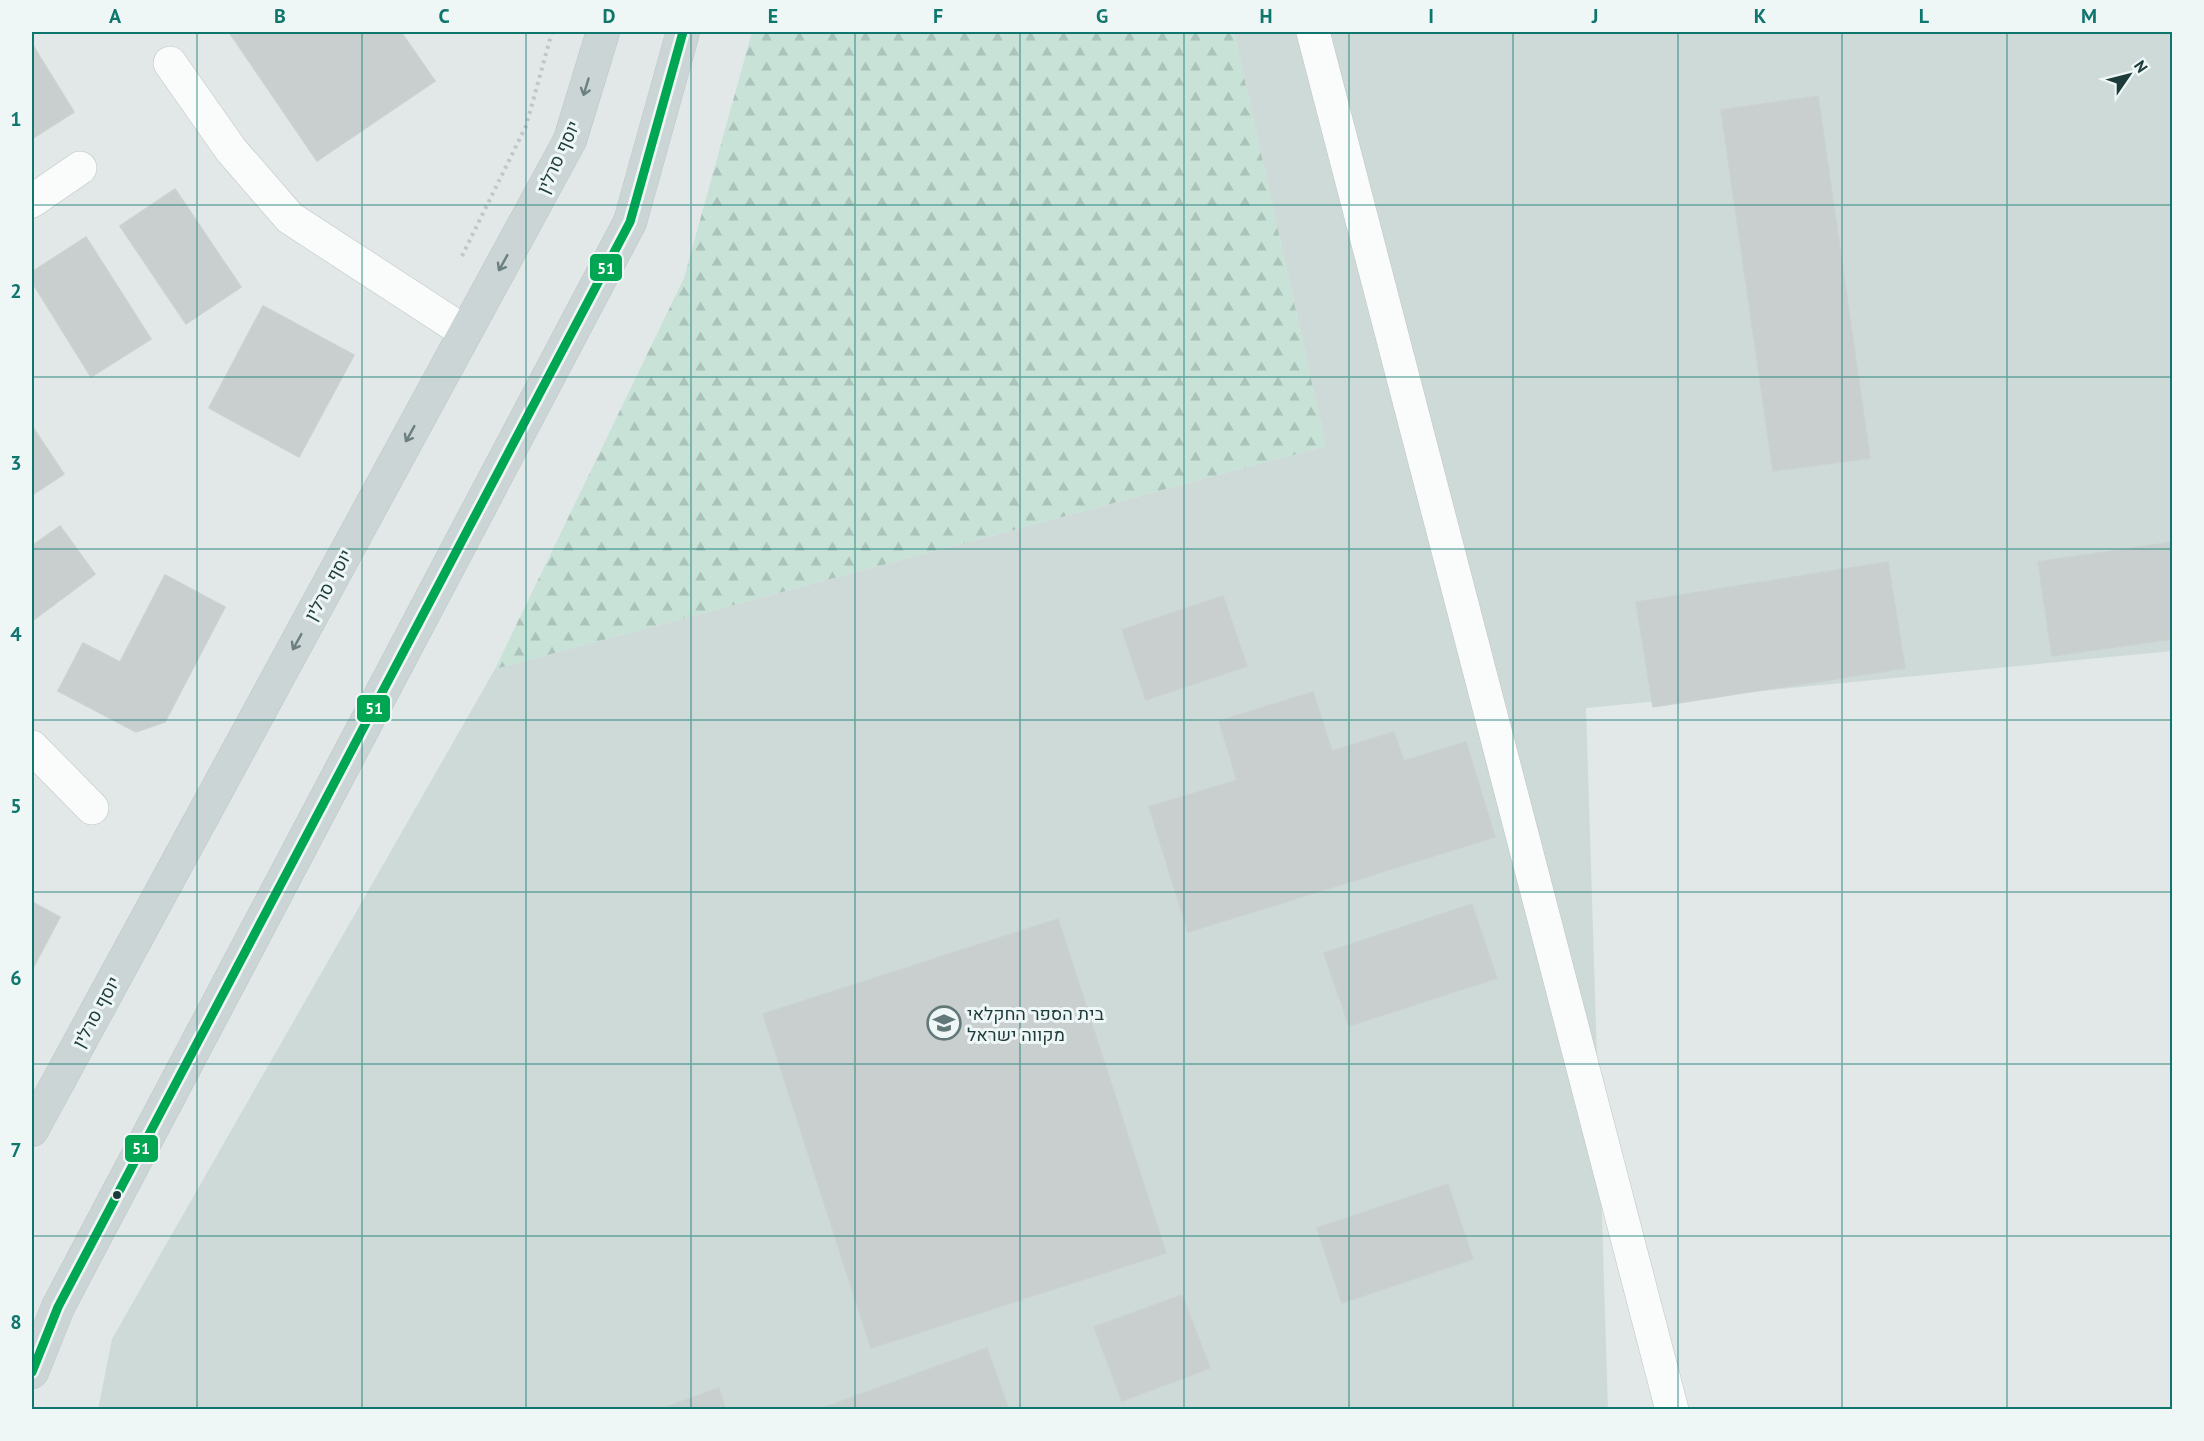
<svg xmlns="http://www.w3.org/2000/svg" width="2204" height="1441" viewBox="0 0 2204 1441" font-family="'PT Sans',Heebo,sans-serif">
  <style>
    .built { fill: #cedad8 }
    .forest { fill: url(#forest-firs) }
    .building { fill: #c8cfce; stroke: #cad1d0; stroke-width: 1.5 }
    .lines { fill: none; stroke-linecap: round; stroke-linejoin: round }
    .minor-casing { stroke: #bec5c4; stroke-width: 34 }
    .major-casing { stroke: #bbc5c4; stroke-width: 34 }
    .path { stroke: #bec8c8; stroke-width: 4; stroke-dasharray: 3 4.5; stroke-linecap: butt }
    .minor { stroke: #fafcfb; stroke-width: 33 }
    .major { stroke: #ccd5d5; stroke-width: 33 }
    .bus-1-casing { stroke: #eef7f6; stroke-width: 14 }
    .bus-1 { stroke: #00a651; stroke-width: 9 }
    .oneway { stroke: #6c8081 }
    .grid { fill: none; stroke: #0f766e; stroke-width: 1.5; stroke-opacity: 0.55 }
    .bus-dot { fill: #1e3b3c; stroke: #eef7f6; stroke-width: 2 }
    .labels { text-anchor: middle; dominant-baseline: central; stroke-width: 6; stroke-linejoin: round; paint-order: stroke }
    .street-label { font-size: 18px; fill: #1e3b3c; stroke: #eef7f6 }
    .poi-label { font-size: 18px; fill: #1e3b3c; stroke: #eef7f6; text-anchor: start }
    .line-badge { stroke: #eef7f6; stroke-width: 2 }
    .badge-label { font-size: 16px; text-anchor: middle; font-weight: bold; fill: #fff }
    .neatline { fill: none; stroke: #0f766e; stroke-width: 2 }
    .grid-label { font-size: 20px; text-anchor: middle; font-weight: bold; fill: #0f766e }
  </style>
  <defs>
    <pattern id="forest-firs" width="22" height="20" patternUnits="userSpaceOnUse" patternTransform="scale(1.5)"><rect width="22" height="20" fill="#c8e2d8"/><path d="M5 1l3.5 6h-7zM16 11l3.5 6h-7z" fill="#abc3ba"/></pattern>
  </defs>
  <rect width="100%" height="100%" fill="#e1e8e7"/>
  <path class="built" d="M1234,32H2172V651L1586,708L1608,1409L98,1410L112,1339L495,669L1326,446Z"/>
  <path class="forest" d="M752,32H1234L1326,446L495,669L684,278Z"/>
  <path class="building" d="M229,32H401L435,81L317,161Z
    M32,44L74,112L32,139Z
    M1818,96L1870,458L1773,471L1721,110Z
    M175,189L241,287L186,324L120,226Z
    M86,237L151,339L91,377L32,282V272Z
    M263,306L354,355L299,457L209,408Z
    M32,426L64,474L32,495Z
    M60,526L95,574L32,621V546Z
    M2172,542V639L2052,656L2038,562Z
    M1888,562L1905,668L1653,707L1636,602Z
    M165,575L225,607L165,722L136,732L58,691L83,643L120,662Z
    M1223,596L1247,666L1146,700L1122,630Z
    M1313,692L1332,751L1394,732L1404,761L1466,742L1495,837L1188,932L1149,807L1237,780L1219,721Z
    M32,902L60,917L32,970Z
    M1472,904L1497,978L1349,1026L1324,953Z
    M1058,919L1166,1253L871,1348L763,1014Z
    M1448,1184L1473,1259L1342,1303L1317,1228Z
    M1182,1295L1210,1368L1122,1401L1094,1327Z
    M987,1348L1009,1410L823,1408Z
    M719,1388L726,1410H658Z"/>
  <g class="lines">
    <defs>
      <path id="minor" d="M1313,32L1672,1410
        M170,63L231,150L290,218L465,332
        M32,201L80,168
        M32,747L92,808"/>
      <path id="major" d="M32,1130L570,140L603,32
        M32,1372L58,1307L630,222L683,32"/>
    </defs>
    <use href="#minor" class="minor-casing"/>
    <use href="#major" class="major-casing"/>
    <path class="path" d="M462,256L526,126L552,32"/>
    <use href="#minor" class="minor"/>
    <use href="#major" class="major"/>
    <defs>
      <path id="bus-1" d="M32,1372L58,1307L630,222L683,32"/>
    </defs>
    <use href="#bus-1" class="bus-1-casing"/>
    <use href="#bus-1" class="bus-1"/>
  </g>
  <defs><path id="oneway-shaft" d="M-6 0H5M1.5-3L5.5 0L1.5 3" fill="none" stroke-width="1.6" stroke-linecap="round" stroke-linejoin="round" transform="scale(1.5)"/></defs>
  <g class="oneway">
    <use href="#oneway-shaft" transform="translate(586 87) rotate(107)"/>
    <use href="#oneway-shaft" transform="translate(503 263) rotate(119)"/>
    <use href="#oneway-shaft" transform="translate(410 434) rotate(119)"/>
    <use href="#oneway-shaft" transform="translate(297 642) rotate(119)"/>
  </g>
  <path class="grid" d="M197,32V1410M362,32V1410M526,32V1410M691,32V1410M855,32V1410M1020,32V1410M1184,32V1410M1349,32V1410M1513,32V1410M1678,32V1410M1842,32V1410M2007,32V1410M32,205H2172M32,377H2172M32,549H2172M32,720H2172M32,892H2172M32,1064H2172M32,1236H2172"/>
  <defs>
    <symbol id="school-ring" viewBox="-11 -11 22 22"><circle r="9.5" fill="#eef7f6" stroke="#627878" stroke-width="1.5"/><path d="M0-5L7-2L0 1L-7-2ZM-4 1L0 2.5L4 1V4Q0 6-4 4Z" fill="#627878"/></symbol>
  </defs>
  <g fill-rule="evenodd">
    <use href="#school-ring" x="925" y="1004" width="38" height="38"/>
  </g>
  <circle class="bus-dot" cx="117" cy="1195" r="5"/>
  <g class="labels">
    <g class="street-label">
      <text transform="translate(558 157) rotate(-65)">יוסף סרלין</text>
      <text transform="translate(328 585) rotate(-61)">יוסף סרלין</text>
      <text transform="translate(96 1012) rotate(-61)">יוסף סרלין</text>
    </g>
    <g class="poi-label">
      <text x="967" y="1013">בית הספר החקלאי<tspan x="967" dy="21">מקווה ישראל</tspan></text>
    </g>
  </g>
  <g class="line-badge">
    <rect x="589" y="253" width="34" height="29" rx="6" fill="#00a651"/>
    <rect x="356" y="694" width="35" height="29" rx="6" fill="#00a651"/>
    <rect x="124" y="1134" width="35" height="29" rx="6" fill="#00a651"/>
  </g>
  <g class="badge-label">
    <text x="606" y="274">51</text>
    <text x="374" y="714">51</text>
    <text x="141" y="1154">51</text>
  </g>
  <rect width="2204" height="1441" fill="none" stroke="#eef7f6" stroke-width="66"/>
  <g transform="translate(2129 75) rotate(55)" stroke="#eef7f6" stroke-width="4.5" paint-order="stroke">
  <path d="M0-4.5L10 22L0 15L-10 22Z" fill="#1e3b3c"/>
  <text y="-9" font-size="16" font-weight="bold" text-anchor="middle" fill="#1e3b3c">N</text>
  </g>
  <rect x="33" y="33" width="2138" height="1375" class="neatline"/>
  <g class="grid-label">
    <text x="115" y="23">A</text>
    <text x="280" y="23">B</text>
    <text x="444" y="23">C</text>
    <text x="609" y="23">D</text>
    <text x="773" y="23">E</text>
    <text x="938" y="23">F</text>
    <text x="1102" y="23">G</text>
    <text x="1266" y="23">H</text>
    <text x="1431" y="23">I</text>
    <text x="1595" y="23">J</text>
    <text x="1760" y="23">K</text>
    <text x="1924" y="23">L</text>
    <text x="2089" y="23">M</text>
    <text x="16" y="126">1</text>
    <text x="16" y="298">2</text>
    <text x="16" y="470">3</text>
    <text x="16" y="641">4</text>
    <text x="16" y="813">5</text>
    <text x="16" y="985">6</text>
    <text x="16" y="1157">7</text>
    <text x="16" y="1329">8</text>
  </g>
</svg>
